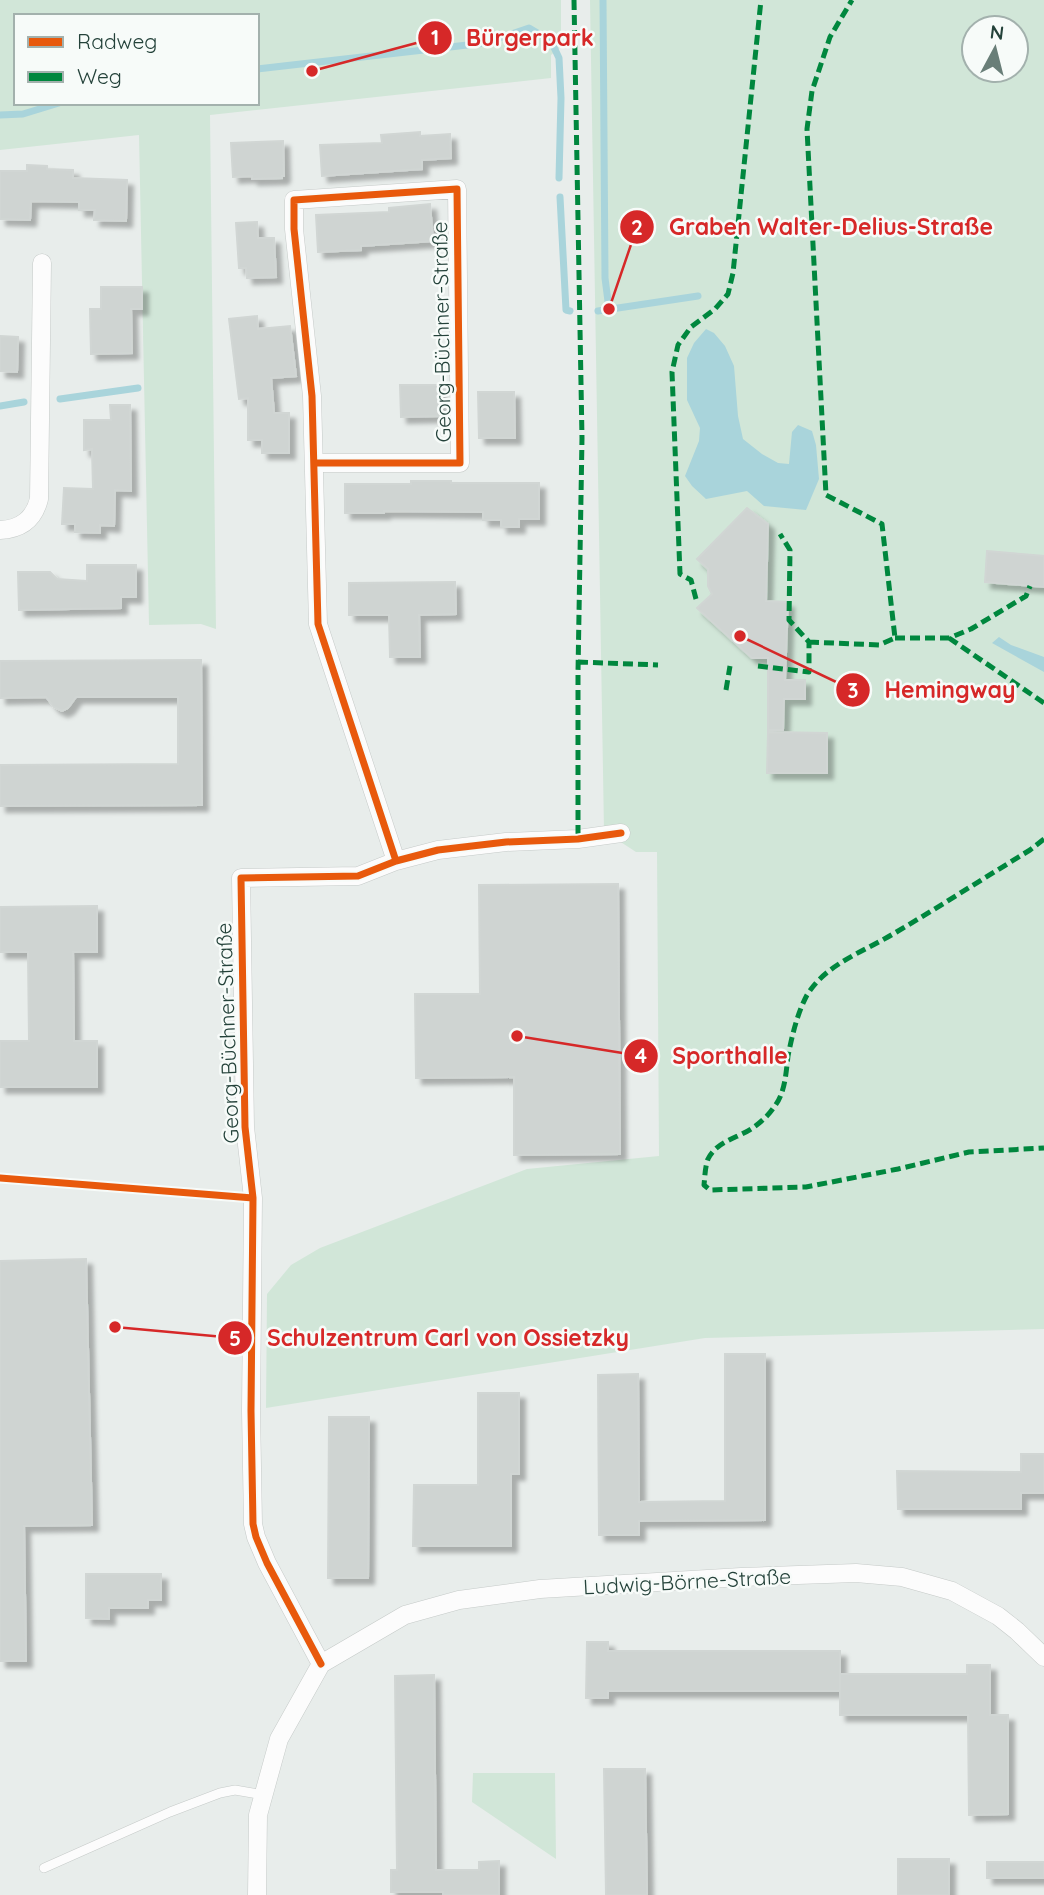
<svg xmlns="http://www.w3.org/2000/svg" width="1044" height="1895" viewBox="0 0 1044 1895" font-family="Quicksand,sans-serif">
  <style>
    .green { fill: #d1e6d8; fill-rule: evenodd }
    .water { fill: #a9d4db }
    .lines { fill: none; stroke-linecap: round; stroke-linejoin: round }
    .stream { stroke: #a9d4db; stroke-width: 7 }
    .building { fill: #cfd4d2; stroke: #d1d6d4; stroke-width: 2; filter: url(#shadow) }
    .service-casing { stroke: #c5cac8; stroke-width: 10 }
    .minor-casing { stroke: #c5cac8; stroke-width: 19 }
    .service { stroke: #fcfcfc; stroke-width: 9 }
    .minor { stroke: #fcfcfc; stroke-width: 18 }
    .quiet { stroke: #00873e; stroke-width: 5; stroke-dasharray: 10 5; stroke-linecap: butt }
    .cycleway-casing { stroke: #f7fbf9; stroke-width: 11 }
    .cycleway { stroke: #e8590c; stroke-width: 7 }
    .labels { text-anchor: middle; dominant-baseline: central; stroke-width: 5; stroke-linejoin: round; paint-order: stroke }
    .street-label { font-size: 21px; fill: #24423a; stroke: #f7fbf9 }
    .leader { fill: none; stroke: #d62828; stroke-width: 2.5 }
    .callout-dot { fill: #d62828; stroke: #f7fbf9; stroke-width: 2.5 }
    .mark-label { font-size: 21px; text-anchor: middle; font-weight: bold; fill: #fff }
    .callout-label { font-size: 23px; text-anchor: middle; font-weight: bold; fill: #d62828; stroke: #f7fbf9; stroke-width: 5; stroke-linejoin: round; paint-order: stroke }
  </style>
  <defs>
    <filter id="shadow"><feDropShadow dx="6" dy="6" stdDeviation="2" flood-color="#0004"/></filter>
  </defs>
  <rect width="100%" height="100%" fill="#e8edeb"/>
  <path class="green" d="M0,0H561V47L551,55V78L210,115L216,629L201,624L149,625L139,135L0,150ZM16,16H257V103H16Z
    M590,0H1044V1329L705,1338L266,1408L267,1294L291,1265L320,1248L527,1169L659,1156L657,852H636L604,831ZM974,28H1016V70H974ZM747,508L768,524L765,601L788,603L786,657L712,594C707,585 707,581 712,572L697,559Z
    M473,1773H555L556,1859L472,1802Z"/>
  <path class="water" d="M706,329L714,333L725,346L734,366L738,416L743,439L762,454L778,463L789,464L792,432L798,425L812,431L816,445L819,479L806,510L764,506L747,491L706,499L692,486L685,476L699,441L700,428L687,400V358L694,343Z
    M999,637L1011,645L1044,657V672L992,643Z"/>
  <g class="lines">
    <path class="stream" d="M603,0L605,278L609,309
      M257,69L485,43L529,28L551,41L559,58L561,98L559,178
      M0,115L23,114L59,103
      M560,197L566,310L570,311
      M598,311L698,296
      M60,399L138,388
      M0,406L24,402"/>
  </g>
  <path class="building" d="M420,132V136L450,134L451,158L422,160V169L322,176L320,145L382,143L381,135Z
    M283,141L284,176H282V178L252,179V176L233,177L231,143Z
    M27,165L47,166V169L73,170V178L127,180L126,221L94,220L95,210H79V202L31,201L30,220L0,219V171H27Z
    M430,204L433,241L361,246V250L318,252L316,215L389,212V208Z
    M257,222L258,238H274L276,277L247,278L246,268H239L236,223Z
    M101,287H142V309H131L132,353L91,354L90,309H101Z
    M257,316L258,329L290,326L296,376L271,378L274,413H289V453H262V440H248V398L239,399L229,319Z
    M0,336L18,337L17,372L0,371Z
    M400,385H440V416L401,417Z
    M478,392H514L515,438H479Z
    M110,405H130L131,491L115,490L114,526L100,525V533L75,532V524H62L64,488L93,489L92,449L84,450V420H111Z
    M411,481H451V483H539V519H519V527H501V520H483V512L384,511V513H345V484H411Z
    M747,508L768,524L766,601L788,602L785,680H805V699H784L783,730H768V658H752L697,608L712,594L708,586V569L697,559Z
    M987,551L1044,556V587L985,582Z
    M87,565H136V597H121V608L19,610L18,572H50L57,579L87,581Z
    M455,582L456,614L419,615L420,657H390L389,615H349V583Z
    M201,660L202,805L0,806V765L178,764V697H76L68,708L62,711L54,707L46,697L0,698V661Z
    M768,732L827,733V773H767Z
    M618,884L620,1154L514,1155V1077L416,1078L415,994H480L479,885Z
    M97,906V952H73L74,1041H97V1087H0V1041H29L28,952H0V907Z
    M86,1259L92,1525L24,1526L26,1661H0V1261Z
    M725,1354H765V1520L639,1521V1535H599L598,1375L638,1374L639,1502L725,1501Z
    M478,1393H519V1474H511V1546H413L414,1485H478Z
    M329,1417H369L368,1578H328Z
    M1021,1454H1044V1493H1021V1509H898L897,1471L1021,1472Z
    M86,1574H161V1600H148V1608H109V1619L86,1618Z
    M587,1642H608V1651H840V1691H608V1698H586Z
    M967,1665H990V1715H1008V1814L969,1815L968,1715H840V1674H967Z
    M434,1675L436,1870H479V1862L499,1861V1895H443V1892H391V1870H397L395,1676Z
    M604,1769H645L647,1895H606Z
    M898,1859H949V1895H898Z
    M987,1862H1044V1878H987Z"/>
  <g class="lines">
    <defs>
      <path id="service" d="M44,1868L170,1812L220,1793L235,1790L264,1795"/>
      <path id="minor" d="M315,463H460L457,189L294,200V229L312,396L318,624L396,861
        M0,530C21,529 34,519 39,499L42,263
        M321,1664L267,1563L256,1537L253,1524L251,1411L253,1198L245,1127L241,878L358,876L396,861L438,850L506,842L578,839L621,833
        M321,1664L405,1615L459,1600L540,1589L741,1577L856,1573L902,1577L952,1591L998,1616L1017,1631L1044,1657
        M257,1895L258,1815L279,1739L321,1664"/>
    </defs>
    <use href="#service" class="service-casing"/>
    <use href="#minor" class="minor-casing"/>
    <use href="#service" class="service"/>
    <use href="#minor" class="minor"/>
    <path class="quiet" d="M574,0L582,438L578,672V839
      M696,599L691,580L680,574L672,372L678,345L691,327L715,309L728,294L733,273L761,0
      M895,638H949L971,629L1026,596L1030,586
      M949,638L1044,703
      M809,642L879,645L895,638L882,524L826,495L807,129L812,91L830,37L852,0
      M578,662L658,665
      M758,666L809,672V642L789,620L790,550L780,534
      M726,690L730,666
      M1044,839L1030,850C984,878 939,907 893,934C863,952 826,964 807,995C797,1014 792,1036 788,1056C786,1073 785,1094 774,1107C768,1116 760,1123 751,1129C737,1138 716,1142 708,1159C705,1167 705,1176 704,1185L710,1190L806,1187L898,1169L969,1152L1044,1148"/>
    <defs>
      <path id="cycleway" d="M315,463H460L457,189L294,200V229L312,396L318,624L396,861
        M0,1178L253,1198
        M321,1664L267,1563L256,1537L253,1524L251,1411L253,1198L245,1127L241,878L358,876L396,861L438,850L506,842L578,839L621,833"/>
    </defs>
    <use href="#cycleway" class="cycleway-casing"/>
    <use href="#cycleway" class="cycleway"/>
  </g>
  <g class="labels">
    <g class="street-label">
      <text transform="translate(441 332) rotate(-91)">Georg-Büchner-Straße</text>
      <text transform="translate(227 1033) rotate(-92)">Georg-Büchner-Straße</text>
      <text transform="translate(687 1581) rotate(-3)">Ludwig-Börne-Straße</text>
    </g>
  </g>
  <path class="leader" d="M312 71L435 38M609 309L637 227M740 636L853 690M517 1036L641 1056M115 1327L235 1338"/>
  <g class="callout-dot">
    <circle cx="312" cy="71" r="7"/>
    <circle cx="609" cy="309" r="7"/>
    <circle cx="740" cy="636" r="7"/>
    <circle cx="517" cy="1036" r="7"/>
    <circle cx="115" cy="1327" r="7"/>
    <circle cx="435" cy="38" r="18"/>
    <circle cx="637" cy="227" r="18"/>
    <circle cx="853" cy="690" r="18"/>
    <circle cx="641" cy="1056" r="18"/>
    <circle cx="235" cy="1338" r="18"/>
  </g>
  <g class="mark-label">
    <text x="435" y="45">1</text>
    <text x="637" y="235">2</text>
    <text x="853" y="698">3</text>
    <text x="641" y="1063">4</text>
    <text x="235" y="1346">5</text>
  </g>
  <g class="callout-label">
    <text x="530" y="46">Bürgerpark</text>
    <text x="831" y="235">Graben Walter-Delius-Straße</text>
    <text x="950" y="698">Hemingway</text>
    <text x="730" y="1064">Sporthalle</text>
    <text x="448" y="1346">Schulzentrum Carl von Ossietzky</text>
  </g>
  <rect x="14" y="14" width="245" height="91" fill="#f7fbf9" stroke="#a3b1ad" stroke-width="2"/>
  <rect x="28" y="37" width="35" height="10" fill="#e8590c" stroke="#a3b1ad" stroke-width="2"/>
  <text x="77" y="49" font-size="21" fill="#24423a">Radweg</text>
  <rect x="28" y="72" width="35" height="10" fill="#00873e" stroke="#a3b1ad" stroke-width="2"/>
  <text x="77" y="84" font-size="21" fill="#24423a">Weg</text>
  <g transform="translate(995 49) rotate(7)"><circle r="33" fill="#f7fbf9" stroke="#a3b1ad" stroke-width="2"/>
  <path d="M0-5L12 26L0 18L-12 26Z" fill="#697e78"/>
  <text y="-10" font-size="19" font-weight="bold" text-anchor="middle" fill="#24423a">N</text>
  </g>
</svg>
